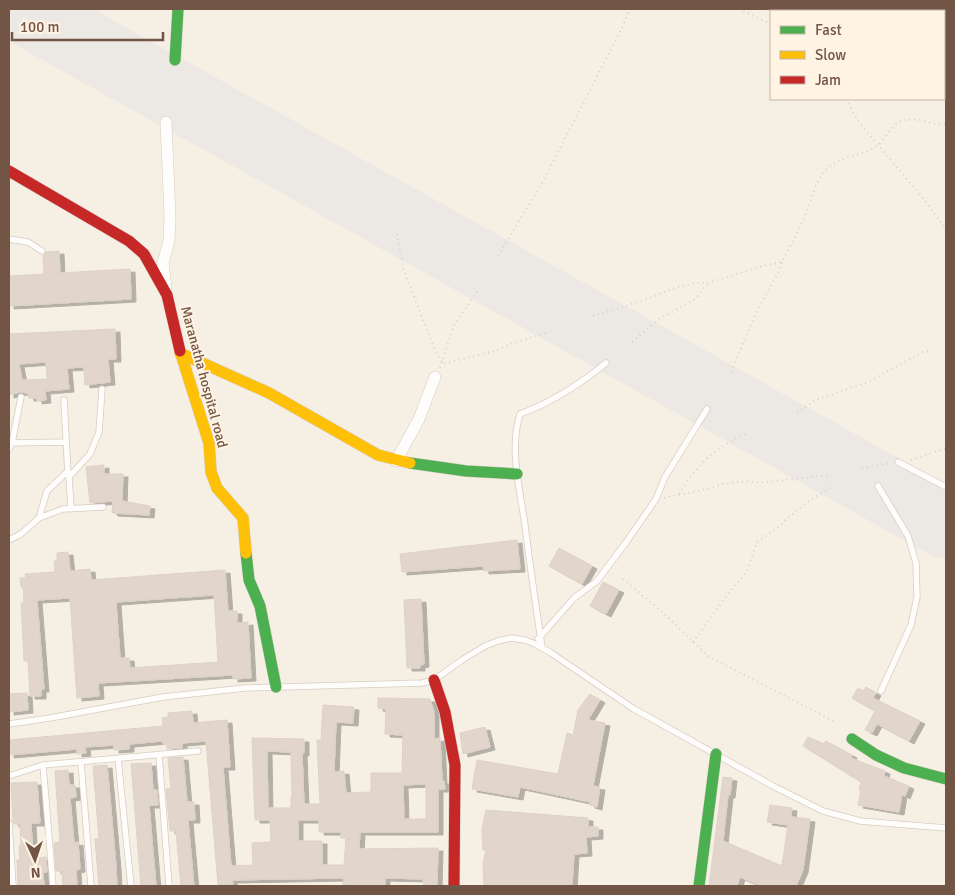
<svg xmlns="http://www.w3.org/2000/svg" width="955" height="895" viewBox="0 0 955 895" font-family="Signika,sans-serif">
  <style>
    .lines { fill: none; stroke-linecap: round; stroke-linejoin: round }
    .runway { stroke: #ece8e4; stroke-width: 69 }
    .building { fill: #e2d6cc; stroke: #ded1c7; fill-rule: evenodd; filter: url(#shadow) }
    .lane-casing { stroke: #d7ccc3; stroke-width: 7 }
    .street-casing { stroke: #d7ccc3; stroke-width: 12 }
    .fast-casing { stroke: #d6cbc1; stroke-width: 12 }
    .slow-casing { stroke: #d6cbc1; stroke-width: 12 }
    .jam-casing { stroke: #d6cbc1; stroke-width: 12 }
    .path { stroke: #d9cfca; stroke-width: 2; stroke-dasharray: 1 4; stroke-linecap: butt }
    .lane { stroke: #fefdfb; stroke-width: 5.5 }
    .street { stroke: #fefdfb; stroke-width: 11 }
    .fast { stroke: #4caf50; stroke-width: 11 }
    .slow { stroke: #ffc107; stroke-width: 11 }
    .jam { stroke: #c62828; stroke-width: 11 }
    .labels { text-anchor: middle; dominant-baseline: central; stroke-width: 4; stroke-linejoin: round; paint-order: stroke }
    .street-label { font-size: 14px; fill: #735546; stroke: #fff4e4 }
  </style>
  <defs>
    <filter id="shadow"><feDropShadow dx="5" dy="3" stdDeviation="0" flood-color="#0004"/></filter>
  </defs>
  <rect width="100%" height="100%" fill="#f6efe4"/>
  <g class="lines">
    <path class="runway" d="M22,9L946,524"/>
  </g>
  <path class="building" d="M59,251L60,273L130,269L131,299L9,306V276L44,274L43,256L46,252Z
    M115,329L116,359H108L110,382L85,385L84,367L67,368L69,389L45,391L46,400L37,401V398H29L28,393L20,392L9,395V334ZM46,362L47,379L22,380L19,364Z
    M104,465V474H123L122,501L150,506L149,515L113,513L112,512L113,501L90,503L86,467Z
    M517,540L520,569L484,571L483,566L402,572L400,554Z
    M559,548L592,566L582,584L549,566Z
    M68,552L70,571L90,569L91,580L225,570L228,611H237V623L248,622L251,678L233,679V675L98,683L99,696L77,698L70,598L37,600L44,689H41V696H30L28,661H24L21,603H24L23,587H21L20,578H26L25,574L55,572L54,561H57V553ZM214,595L218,662L130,668L129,658H120L116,602Z
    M603,582L619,590L606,614L590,606Z
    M421,599L424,664L420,665V668H407L404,600Z
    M866,687L876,693L873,698L920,721L909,741L877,724L872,733L865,730L875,711L852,698L858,688L864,691Z
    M27,693L28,710L9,712V694Z
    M590,694L600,700L588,720L605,723L593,786L600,787L597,807L590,805V802L520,787L518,797L472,789L477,760L558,774L567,733L573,735L578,710Z
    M378,698L430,699L434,712V739L440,738L442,781H444L445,789H438V832H360L359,849L438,848L437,886H424L423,879L385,878V886H343L344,878L232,880L233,884L218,885L206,741L182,743V748L167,749V744H163V741L129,744V749L114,750V745L85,747L86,753L77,754V749L9,755V740L163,726L162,718L168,717V713L192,711L193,723L227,720L230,767H223L231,866L253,865L252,843L271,842L270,820H255L252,738L304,739V753H302L304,804H320L317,740H321L323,705L354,707L353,723L336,722L334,772L344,771L346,793L371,792V773H402L403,735L385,734L386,709L378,708ZM267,751L291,752L292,797H291V808H268ZM426,784V819H404L403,785ZM298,820H319V832H341V838H346L344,865H322V841H298Z
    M485,727L490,747L463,754L460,733Z
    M808,737L824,744L826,741L835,746L852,755L851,758L885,771L884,776L909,786L905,796L902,794L899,812L858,805L861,791L859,790L861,782L803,746Z
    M183,757L187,802H194L195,820H188L194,886H181L176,831H170L166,789H171L168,758Z
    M151,763L153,790H157L158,805H149L156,886H141L131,764Z
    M107,765L116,866L117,886H99L95,839H99L93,766Z
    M68,770L69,785H75L76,797L70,798L74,843L78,842L80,869L76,870L77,886H63L62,871H56L54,843L60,842L55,771Z
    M723,777L732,778L730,795H728L723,841L782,866L788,825L767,822L770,805L792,808L791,817L810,819L803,870L796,886H761L740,877L737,886H709Z
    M37,782L40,823H31L33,858L46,857L47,872H43L44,886H18L17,860H20L19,846H21L20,824H14L13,821L11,783Z
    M486,810L588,818V827H598V836L586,837L587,853L574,854L572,886H484L483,864L486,850H483L482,829Z"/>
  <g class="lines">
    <defs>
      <path id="lane" d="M9,239L28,242L42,251
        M64,400L68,475
        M9,443L65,442
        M9,449L12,443L21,397
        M898,462L946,487
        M878,486L908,536L916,563L917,597L911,625L881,691
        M71,509L69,477L90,454L99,432L102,389
        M39,518L63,509L103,507
        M9,540L21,534L39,518L47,491L68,471
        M538,639L574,598L597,581L627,541L656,499L665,477L707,409
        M542,647C536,607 530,566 525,525C520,490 509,449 520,414C553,402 579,385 606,363
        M9,724L50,718L163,697L245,688L422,683L434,680L462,660L485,646L498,641L511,638L525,640L535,644L551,653L634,709L773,786L823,811L860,821L946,828
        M159,755L169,886
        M118,759L131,886
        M81,762L91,886
        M43,765L53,886
        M9,776L43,765L198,751
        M9,823L13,886"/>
      <path id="street" d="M829,9L839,11
        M944,37L946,38
        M166,288L163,263L169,241L170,217L166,122
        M396,461L419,419L435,377"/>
      <path id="fast" d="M175,60L178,9
        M410,463L466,471L517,474
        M246,553L249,580L260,606L276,687
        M852,739L876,755L904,768L946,779
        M699,886L716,754"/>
      <path id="slow" d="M180,351L209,443L211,472L217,488L243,518L246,553
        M180,353L269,393L378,455L410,463"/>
      <path id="jam" d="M9,171L129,241L144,254L167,295L180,351
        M434,680L445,712L455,765L454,886"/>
    </defs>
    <use href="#lane" class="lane-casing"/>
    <use href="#street" class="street-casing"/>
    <use href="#fast" class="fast-casing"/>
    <use href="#slow" class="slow-casing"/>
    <use href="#jam" class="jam-casing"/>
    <path class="path" d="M739,9L771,24
      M846,99L858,121L922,197L946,229
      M397,234L404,271L434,348L443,364L495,351L513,343L550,332
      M498,256L542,183L619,34L630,9
      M593,316L650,298L677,287L695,283H708L762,266L782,262C789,247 798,233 804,218C811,201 815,179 829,167C841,156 864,156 878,145C887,137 892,123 905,120C919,116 932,127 946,124
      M632,342L660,318L684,306L696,298L708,283
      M440,368L453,327L479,289
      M731,372C740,350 749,329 759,307C767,292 777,278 782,262
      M797,413L815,400L868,382L923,352L930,351
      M911,460L946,448
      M862,468L891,463
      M679,494C697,465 716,445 749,433
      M664,498L712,488L722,484L746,481L759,483L829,475
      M623,579L659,609L708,656L835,722
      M693,642L727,595L747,571L757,542L781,525L786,519L808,502L832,486"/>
    <use href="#lane" class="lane"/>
    <use href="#street" class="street"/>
    <use href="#fast" class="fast"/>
    <use href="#slow" class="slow"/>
    <use href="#jam" class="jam"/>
  </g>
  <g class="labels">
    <g class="street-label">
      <text transform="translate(204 377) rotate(75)">Maranatha hospital road</text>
    </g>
  </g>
  <rect width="955" height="895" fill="none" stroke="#735546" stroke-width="20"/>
  <rect x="770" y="10" width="175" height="90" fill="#fff4e4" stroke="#c7b4a5"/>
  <rect x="780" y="26" width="25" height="8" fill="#4caf50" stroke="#c7b4a5"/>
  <text x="815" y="35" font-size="15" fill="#735546">Fast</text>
  <rect x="780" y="51" width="25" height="8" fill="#ffc107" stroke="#c7b4a5"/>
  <text x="815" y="60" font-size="15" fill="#735546">Slow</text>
  <rect x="780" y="76" width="25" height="8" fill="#c62828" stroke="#c7b4a5"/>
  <text x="815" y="85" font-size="15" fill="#735546">Jam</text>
  <g transform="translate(35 860) rotate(177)" stroke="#fff4e4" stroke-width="4" paint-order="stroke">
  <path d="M0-4L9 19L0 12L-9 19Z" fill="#735546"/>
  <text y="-8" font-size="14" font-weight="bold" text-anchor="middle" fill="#735546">N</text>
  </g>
  <path d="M12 32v8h151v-8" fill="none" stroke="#735546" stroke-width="2.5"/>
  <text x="20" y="32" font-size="15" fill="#735546" stroke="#fff4e4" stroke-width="4" paint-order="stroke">100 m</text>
</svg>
